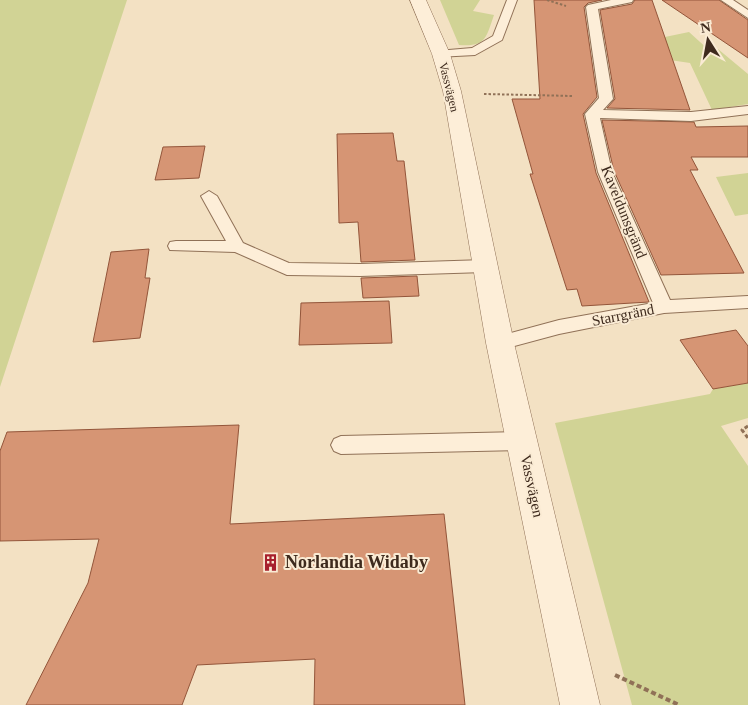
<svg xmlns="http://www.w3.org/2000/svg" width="748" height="705" viewBox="0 0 748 705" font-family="'Times New Roman',serif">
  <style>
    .green { fill: #d1d395 }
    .building { fill: #d69574; stroke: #93553a }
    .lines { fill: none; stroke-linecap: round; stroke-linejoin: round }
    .lane-casing { stroke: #907157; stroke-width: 2 }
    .street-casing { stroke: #907157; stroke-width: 1 }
    .path-far2 { stroke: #907157; stroke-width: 2; stroke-dasharray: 2.5 2; stroke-linecap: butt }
    .path-far1 { stroke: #907157; stroke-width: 3; stroke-dasharray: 4 2.5; stroke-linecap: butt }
    .path { stroke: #907157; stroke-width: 4; stroke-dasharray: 5 3; stroke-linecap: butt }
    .lane { fill: #fdeed8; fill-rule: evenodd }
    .street { fill: #fdeed8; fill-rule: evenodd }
    .labels { text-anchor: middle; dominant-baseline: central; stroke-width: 4; stroke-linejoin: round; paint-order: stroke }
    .far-street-label { font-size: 12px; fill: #3e2a1d; stroke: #faebd4 }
    .street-label { font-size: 15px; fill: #3e2a1d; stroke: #faebd4 }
    .near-poi-label { font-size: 18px; font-weight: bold; fill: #3e2a1d; stroke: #faebd4; text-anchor: start }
  </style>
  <rect width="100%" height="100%" fill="#f3e1c3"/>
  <path class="green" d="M0,0H127L0,387Z
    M440,0H480L473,11L494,15C486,38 486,47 459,45Z
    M689,32L710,51L718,49L748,74V104L712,110L690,63L663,59L660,38Z
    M748,173V214L735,216L716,177Z
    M748,383V418L721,426L748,466V705H632L555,423L710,394L713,389Z"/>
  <path class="building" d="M534,0H602L588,3L584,7L597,97L583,114L596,173L649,302L582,306L577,289L567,290L530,174H533L512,99H540Z
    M635,0H652L690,110L607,108L615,99L600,10L632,4Z
    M662,0H719L748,20V58Z
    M602,120L694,122L696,127L748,126V157H691L698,170H690L744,273L661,275L614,171Z
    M393,133L397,161H404L415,260L361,262L358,222L339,223L337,134Z
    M205,146L199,178L155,180L163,147Z
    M149,249L145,278H150L140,338L93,342L111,252Z
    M417,276L419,296L363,298L361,278Z
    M389,301L392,343L299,345L301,303Z
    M736,330L748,346V383L713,389L680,340Z
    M239,425L230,524L444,514L465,705H314L315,659L197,665L182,705H26L88,583L99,539L0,541V451L7,432Z"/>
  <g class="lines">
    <defs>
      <path id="lane" d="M507,0H517L502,40L475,55L437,57L435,54L437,51L472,48L493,36Z
        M611,0H633L632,2L598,9L613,99L603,110L691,112L748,106V114L691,121L600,118L612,172L670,300L748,296V308L664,313L559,334L500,350L493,348L491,343L493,338L500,336L559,320L653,303L598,172L585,114L599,98L586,7L588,5Z
        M721,0H733L748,10V18Z
        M209,191L217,196L243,243L289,263L360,264L485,260L491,262L493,266L491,270L485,272L360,276L287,275L235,252L170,250L168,246L170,242L176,241H226L201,196Z
        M522,432L529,435L532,441L529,447L522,450L341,454L334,451L331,445L334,439L341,436Z"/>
      <path id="street" d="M410,0H426L450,54L461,91L514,343L600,705H560L486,343L443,91L432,54Z"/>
    </defs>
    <use href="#lane" class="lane-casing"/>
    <use href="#street" class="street-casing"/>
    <path class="path-far2" d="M547,0L566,6
      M484,94L573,96"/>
    <path class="path-far1" d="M748,426L742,430L748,438"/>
    <path class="path" d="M615,675L679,705"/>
    <use href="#lane" class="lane"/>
    <use href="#street" class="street"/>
  </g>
  <defs>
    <symbol id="building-bare" viewBox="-9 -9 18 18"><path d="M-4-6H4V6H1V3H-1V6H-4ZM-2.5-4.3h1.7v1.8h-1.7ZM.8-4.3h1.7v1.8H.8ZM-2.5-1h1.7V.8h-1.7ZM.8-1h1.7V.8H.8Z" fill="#a71f2c" stroke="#faebd4" stroke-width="2.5" paint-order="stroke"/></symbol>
  </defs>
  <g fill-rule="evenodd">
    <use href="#building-bare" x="258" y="550" width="25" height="25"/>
  </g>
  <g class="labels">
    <g class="far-street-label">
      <text transform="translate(449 87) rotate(76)">Vassvägen</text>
    </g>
    <g class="street-label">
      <text transform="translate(624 212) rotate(68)">Kaveldunsgränd</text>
      <text transform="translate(623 315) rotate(-11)">Starrgränd</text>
      <text transform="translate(532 486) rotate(78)">Vassvägen</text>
    </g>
    <g class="near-poi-label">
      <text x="285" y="562">Norlandia Widaby</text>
    </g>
  </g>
  <g transform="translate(708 40) rotate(349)" stroke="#faebd4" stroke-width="4" paint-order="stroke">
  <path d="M0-4L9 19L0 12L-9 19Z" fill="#3e2a1d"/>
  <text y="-8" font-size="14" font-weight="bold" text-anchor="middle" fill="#3e2a1d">N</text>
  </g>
</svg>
